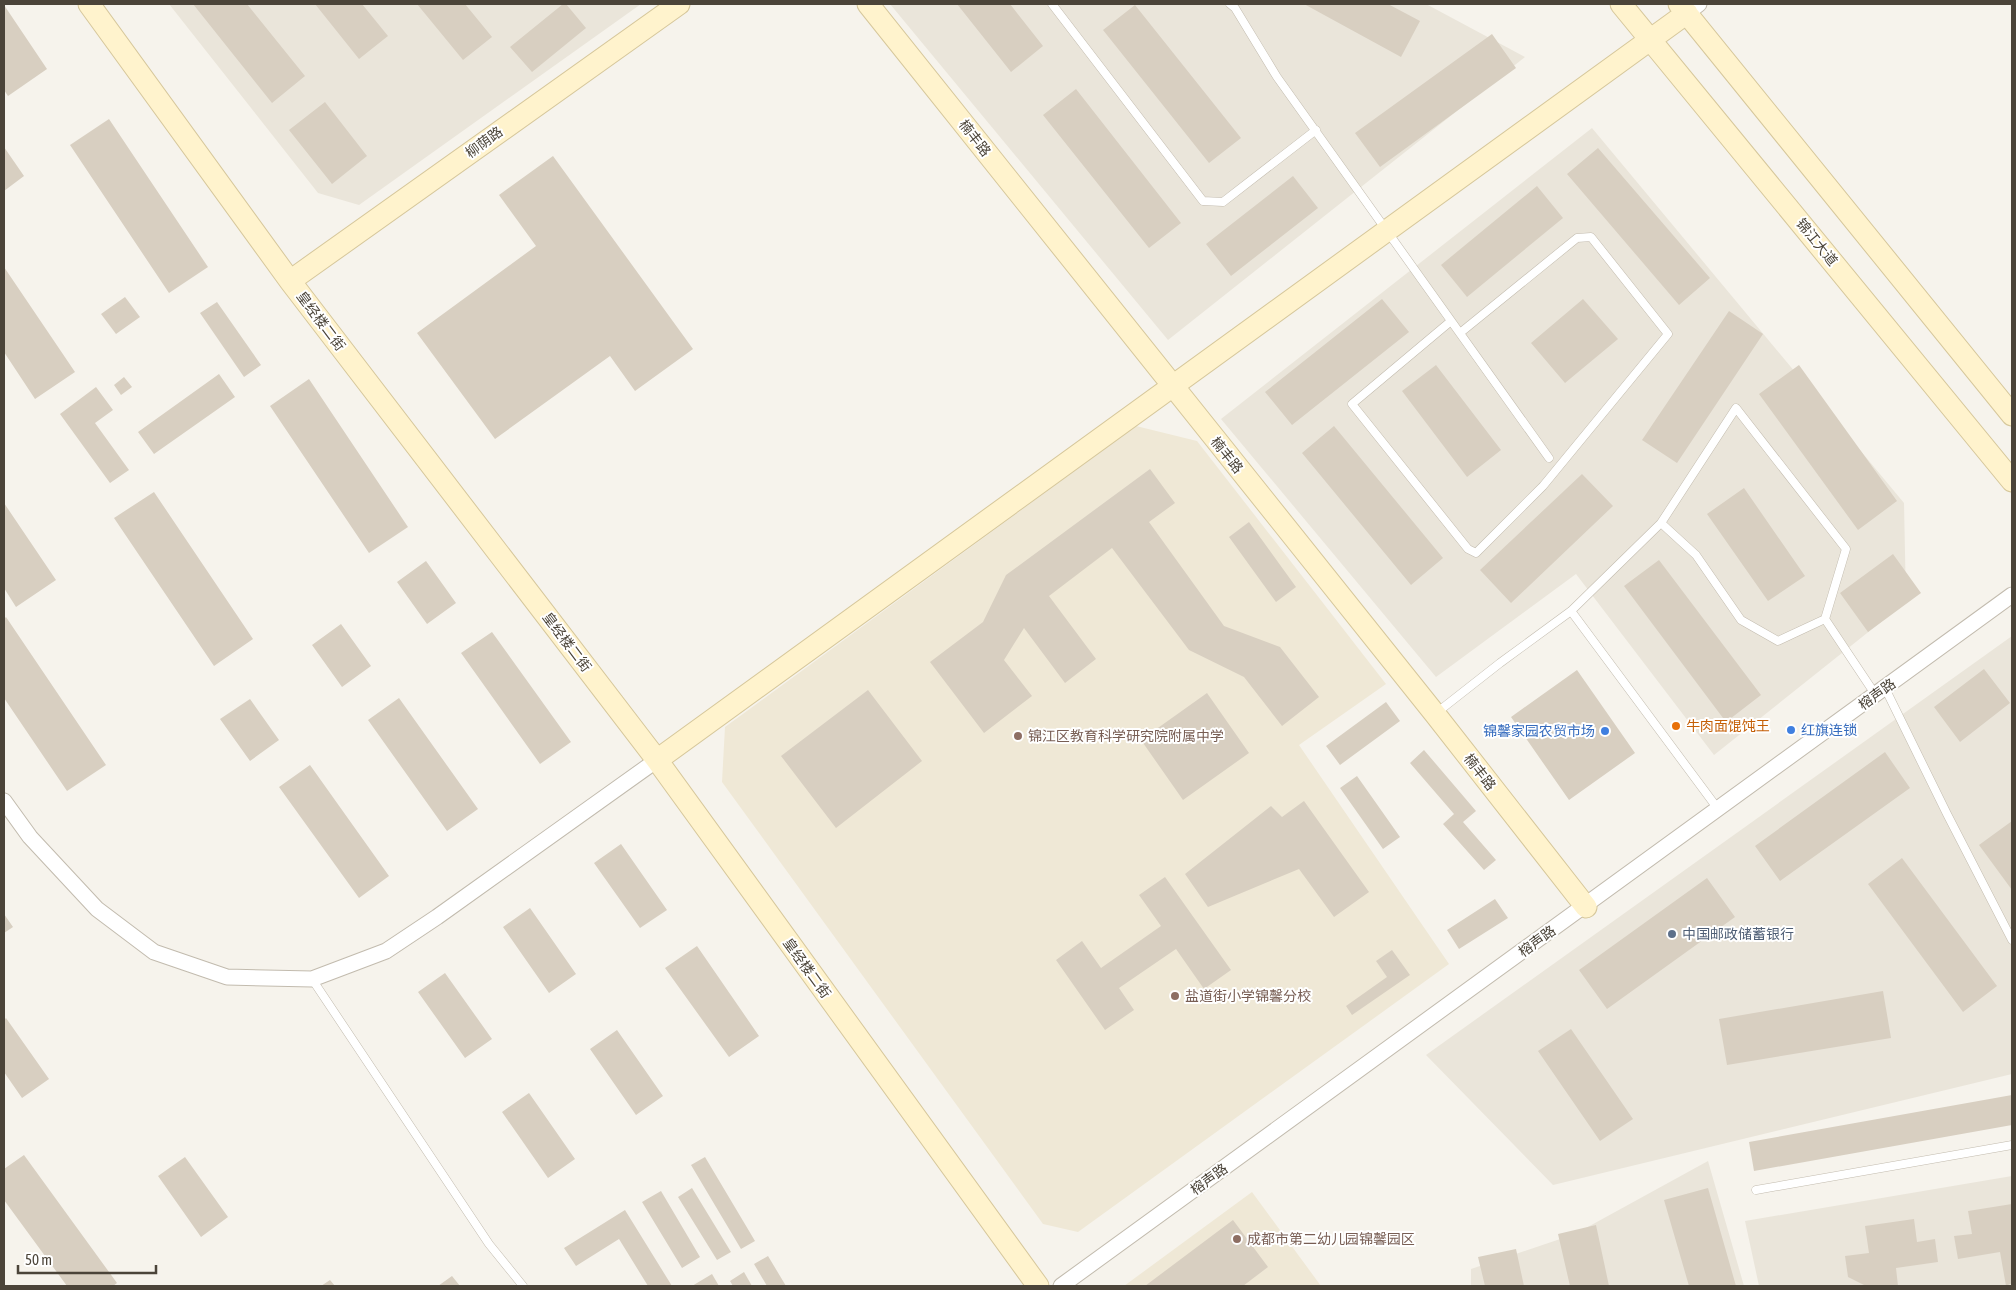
<svg xmlns="http://www.w3.org/2000/svg" width="2016" height="1290" viewBox="0 0 2016 1290" font-family="'Asap Condensed','Noto Sans SC',sans-serif">
  <style>
    .residential { fill: #eae5da }
    .education { fill: #efe8d6 }
    .building { fill: #d8cfc1 }
    .lines { fill: none; stroke-linecap: round; stroke-linejoin: round }
    .lane-casing { stroke: #c2bbae; stroke-width: 9 }
    .street-casing { stroke: #c2bbae; stroke-width: 17 }
    .secondary-casing { stroke: #d6c79b; stroke-width: 23 }
    .lane { stroke: #fff; stroke-width: 8 }
    .street { stroke: #fff; stroke-width: 15 }
    .secondary { stroke: #fff3cd; stroke-width: 21 }
    .food-dot { fill: #e8710a; stroke: #fff; stroke-width: 2 }
    .shop-dot { fill: #3f7fe0; stroke: #fff; stroke-width: 2 }
    .education-dot { fill: #8d6e63; stroke: #fff; stroke-width: 2 }
    .service-dot { fill: #5c6f8a; stroke: #fff; stroke-width: 2 }
    .labels { text-anchor: middle; dominant-baseline: central; stroke-width: 4; stroke-linejoin: round; paint-order: stroke }
    .street-label { font-size: 14px; fill: #4b4439; stroke: #fff }
    .food-label { font-size: 14px; fill: #c56008; stroke: #fff; text-anchor: start }
    .shop-label { font-size: 14px; fill: #366cbe; stroke: #fff; text-anchor: start }
    .education-label { font-size: 14px; fill: #785e54; stroke: #fff; text-anchor: start }
    .service-label { font-size: 14px; fill: #4e5e75; stroke: #fff; text-anchor: start }
  </style>
  <rect width="100%" height="100%" fill="#f6f3ec"/>
  <path class="residential" d="M169,4H641L359,205L318,193Z
    M890,4H1426L1525,57L1168,340Z
    M1592,128L1904,503L1906,602L1714,755L1576,574L1436,677L1221,419Z
    M2012,636V1074L1553,1185L1426,1055Z
    M1708,1161L1744,1286H1471V1269L1575,1234Z
    M2012,1176V1286H1759L1745,1221Z"/>
  <path class="education" d="M1136,426L1197,441L1386,684L1299,745L1449,964L1078,1232L1043,1224L722,782L725,727Z
    M1252,1192L1321,1286H1124Z"/>
  <path class="building" d="M193,4H247L305,76L272,103Z
    M315,4H362L388,36L359,59Z
    M417,4H465L492,37L463,60Z
    M563,4H566L586,28L532,72L510,47Z
    M957,4H1010L1043,46L1011,72Z
    M1304,4H1388L1420,21L1401,57Z
    M4,5L47,69L8,96L4,90Z
    M1135,5L1241,138L1209,163L1103,30Z
    M1492,34L1516,68L1380,167L1355,133Z
    M1076,89L1181,223L1149,248L1043,115Z
    M325,102L367,156L332,184L289,130Z
    M109,119L208,267L169,293L70,145Z
    M4,147L24,176L4,191Z
    M1598,148L1710,278L1679,305L1567,174Z
    M553,156L693,349L635,391L610,356L495,439L417,333L536,246L499,195Z
    M1293,176L1318,208L1231,276L1206,244Z
    M1537,186L1563,218L1467,297L1441,265Z
    M4,267L75,372L35,399L4,352Z
    M125,297L140,317L116,334L101,314Z
    M1382,299L1409,332L1292,425L1265,392Z
    M1583,299L1618,339L1565,383L1531,343Z
    M217,302L261,365L244,377L200,313Z
    M1729,311L1763,334L1677,463L1642,440Z
    M1436,365L1501,450L1467,477L1402,391Z
    M1799,365L1897,501L1858,530L1759,394Z
    M219,374L235,397L154,454L138,432Z
    M124,377L132,387L121,395L114,385Z
    M309,379L408,527L369,553L270,406Z
    M96,387L113,410L95,423L129,470L110,483L60,414Z
    M1334,426L1443,558L1411,585L1302,453Z
    M1150,469L1175,503L1149,522L1224,626L1280,647L1319,697L1282,726L1244,677L1189,650L1112,548L1049,596L1096,659L1065,683L1024,628L1004,660L1032,696L984,733L930,662L983,622L1006,575Z
    M1582,474L1613,506L1511,603L1480,570Z
    M1744,488L1805,576L1768,601L1707,514Z
    M154,492L253,639L214,666L114,518Z
    M4,503L56,580L16,607L4,588Z
    M1249,522L1296,587L1276,602L1229,537Z
    M1893,554L1921,593L1868,632L1840,593Z
    M1659,560L1761,695L1726,722L1624,586Z
    M426,561L456,603L427,624L397,582Z
    M6,617L106,765L67,791L4,698V619Z
    M341,624L371,666L342,687L312,645Z
    M492,632L571,742L540,764L461,653Z
    M1984,669L2010,703L1960,742L1934,707Z
    M1577,670L1635,753L1569,800L1511,717Z
    M868,690L922,761L836,828L781,756Z
    M1207,693L1249,753L1183,800L1141,740Z
    M399,698L478,809L447,831L368,720Z
    M250,699L279,740L250,761L220,719Z
    M1386,702L1400,721L1340,765L1326,746Z
    M1424,750L1476,811L1463,822L1496,860L1484,870L1443,824L1454,814L1410,763Z
    M1885,752L1910,788L1780,881L1755,846Z
    M310,765L389,876L359,898L279,787Z
    M1357,776L1400,837L1383,849L1340,788Z
    M1304,801L1369,892L1334,917L1299,869L1208,907L1185,874L1271,806L1282,817Z
    M2012,821V890L1979,845Z
    M621,844L667,910L640,928L594,863Z
    M1902,858L1997,986L1963,1012L1868,884Z
    M1165,877L1231,970L1204,989L1176,949L1119,988L1134,1010L1105,1030L1056,960L1082,941L1101,968L1161,926L1139,895Z
    M1707,878L1735,917L1607,1009L1579,970Z
    M1495,899L1508,918L1459,949L1447,930Z
    M530,908L576,974L549,993L503,927Z
    M4,914L13,927L4,933Z
    M697,946L759,1036L729,1057L665,968Z
    M1392,950L1410,975L1352,1015L1346,1006L1387,977L1376,961Z
    M445,973L492,1039L465,1058L418,992Z
    M1883,991L1891,1038L1727,1065L1719,1019Z
    M6,1018L49,1079L22,1098L4,1072V1020Z
    M1571,1029L1633,1119L1600,1141L1538,1051Z
    M617,1030L663,1096L636,1115L590,1049Z
    M529,1093L575,1159L548,1178L502,1112Z
    M2012,1095V1125L1754,1171L1749,1142Z
    M24,1155L117,1283L113,1286H67L4,1200V1169Z
    M185,1157L228,1217L201,1237L158,1176Z
    M705,1157L755,1241L741,1249L691,1165Z
    M692,1188L731,1252L717,1260L678,1197Z
    M1708,1188L1736,1286H1689L1664,1200Z
    M661,1191L700,1257L682,1268L642,1202Z
    M2012,1204V1283L2006,1286L2000,1252L1958,1259L1954,1236L1972,1234L1968,1211Z
    M625,1210L672,1286H648L619,1239L576,1266L564,1248Z
    M1914,1219L1917,1242L1935,1239L1938,1262L1896,1268L1898,1286H1866L1848,1277L1845,1256L1869,1253L1865,1226Z
    M1233,1220L1268,1267L1243,1286H1145Z
    M1596,1225L1609,1286H1570L1558,1234Z
    M1516,1249L1524,1286H1485L1478,1257Z
    M768,1256L786,1286H767L754,1264Z
    M744,1272L752,1286H733L730,1281Z
    M712,1274L719,1286H692Z
    M452,1276L460,1286H438Z
    M330,1280L335,1286H321Z"/>
  <g class="lines">
    <defs>
      <path id="lane" d="M1052,4L1203,201L1223,202L1316,130
        M1230,4L1235,8L1277,77L1549,458
        M1451,321L1352,404L1468,549L1476,553L1543,486L1668,334L1591,237L1577,238L1460,333
        M1661,523L1736,408L1846,549L1825,619
        M1571,611L1718,809
        M1885,688L1947,814L2012,940
        M1435,714L1500,663L1571,611L1661,523L1696,555L1741,620L1778,641L1825,619L1875,694
        M312,979L489,1244L523,1286
        M1756,1190L2012,1145"/>
      <path id="street" d="M1687,13L1699,4
        M4,801L30,837L97,909L154,952L227,977L312,979L386,951L437,917L657,760
        M1061,1286L2012,595"/>
      <path id="secondary" d="M89,4L290,281L657,760L1038,1286
        M868,4L1435,714L1586,907
        M1621,4L2012,481
        M1679,4L2012,415
        M290,281L679,4
        M657,760L1687,13"/>
    </defs>
    <use href="#lane" class="lane-casing"/>
    <use href="#street" class="street-casing"/>
    <use href="#secondary" class="secondary-casing"/>
    <use href="#lane" class="lane"/>
    <use href="#street" class="street"/>
    <use href="#secondary" class="secondary"/>
  </g>
  <circle class="food-dot" cx="1676" cy="726" r="5"/>
  <g class="shop-dot">
    <circle cx="1791" cy="730" r="5"/>
    <circle cx="1605" cy="731" r="5"/>
  </g>
  <g class="education-dot">
    <circle cx="1018" cy="736" r="5"/>
    <circle cx="1175" cy="996" r="5"/>
    <circle cx="1237" cy="1239" r="5"/>
  </g>
  <circle class="service-dot" cx="1672" cy="934" r="5"/>
  <g class="labels">
    <g class="street-label">
      <text transform="translate(975 138) rotate(52)">楠丰路</text>
      <text transform="translate(484 142) rotate(-36)">柳荫路</text>
      <text transform="translate(1817 242) rotate(51)">锦江大道</text>
      <text transform="translate(321 321) rotate(53)">皇经楼二街</text>
      <text transform="translate(1227 455) rotate(51)">楠丰路</text>
      <text transform="translate(567 642) rotate(53)">皇经楼二街</text>
      <text transform="translate(1877 694) rotate(-36)">榕声路</text>
      <text transform="translate(1480 772) rotate(52)">楠丰路</text>
      <text transform="translate(1537 941) rotate(-36)">榕声路</text>
      <text transform="translate(807 968) rotate(54)">皇经楼二街</text>
      <text transform="translate(1209 1179) rotate(-36)">榕声路</text>
    </g>
    <g class="food-label">
      <text x="1686" y="726">牛肉面馄饨王</text>
    </g>
    <g class="shop-label">
      <text x="1801" y="730">红旗连锁</text>
      <text x="1595" y="731" text-anchor="end">锦馨家园农贸市场</text>
    </g>
    <g class="education-label">
      <text x="1028" y="736">锦江区教育科学研究院附属中学</text>
      <text x="1185" y="996">盐道街小学锦馨分校</text>
      <text x="1247" y="1239">成都市第二幼儿园锦馨园区</text>
    </g>
    <g class="service-label">
      <text x="1682" y="934">中国邮政储蓄银行</text>
    </g>
  </g>
  <rect width="2016" height="1290" fill="none" stroke="#4b4439" stroke-width="10"/>
  <path d="M18 1265v8h138v-8" fill="none" stroke="#4b4439" stroke-width="2.5"/>
  <text x="25" y="1265" font-size="15" fill="#4b4439" stroke="#ffffff" stroke-width="4" paint-order="stroke">50 m</text>
</svg>
